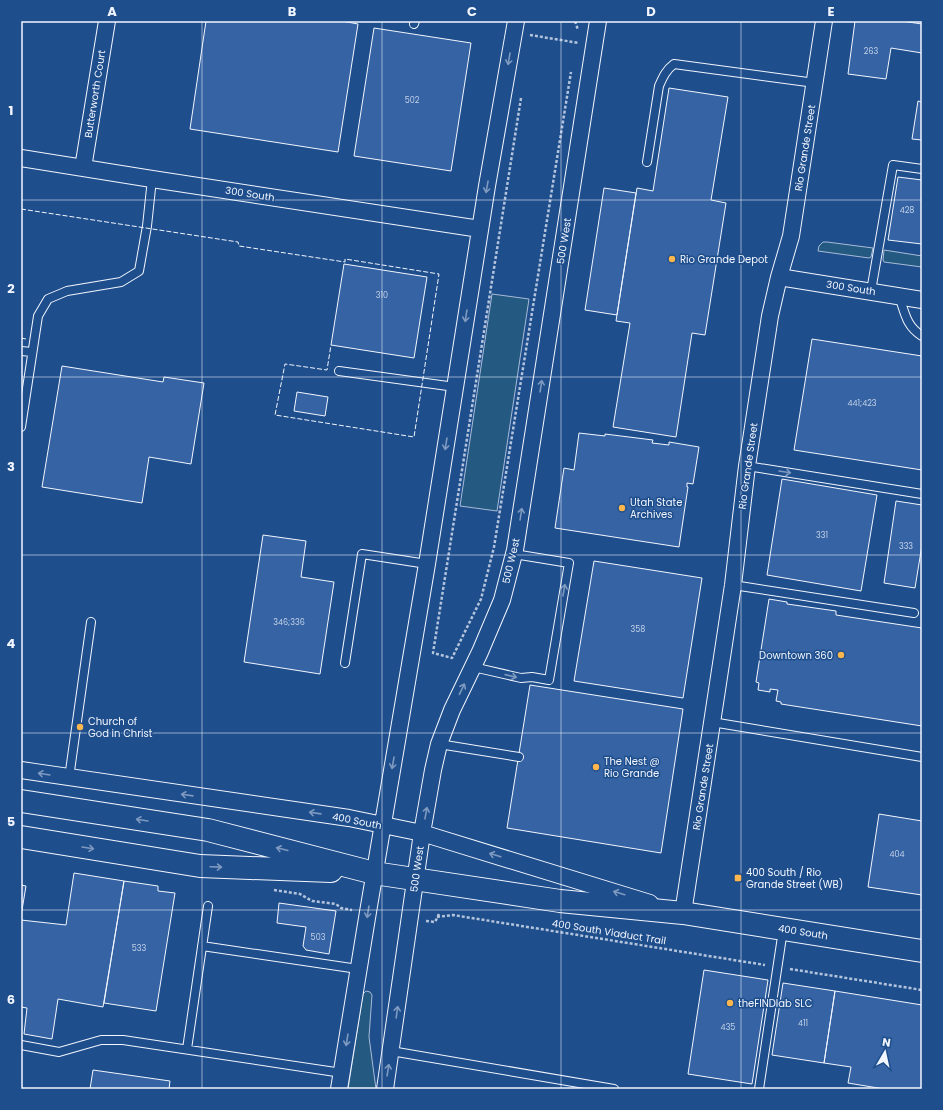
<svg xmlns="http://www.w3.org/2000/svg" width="943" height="1110" viewBox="0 0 943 1110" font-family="Poppins,sans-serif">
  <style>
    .green { fill: #245a82; stroke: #a8bbd7 }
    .building { fill: #3563a3; stroke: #f2f6ff }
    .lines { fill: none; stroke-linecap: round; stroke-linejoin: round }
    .service-casing { stroke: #f2f6ff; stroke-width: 10 }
    .minor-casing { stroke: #f2f6ff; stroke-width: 18 }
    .primary-casing { stroke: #f2f6ff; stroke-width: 24 }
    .path { stroke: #b3c4dc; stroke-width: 2.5; stroke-dasharray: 3 2; stroke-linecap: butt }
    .service { stroke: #1f4e8c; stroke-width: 8 }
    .minor { stroke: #1f4e8c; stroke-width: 16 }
    .primary { stroke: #1f4e8c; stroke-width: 22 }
    .fence { stroke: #f2f6ff; stroke-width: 1; stroke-dasharray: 5 2; stroke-linecap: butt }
    .oneway { stroke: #7e9ac0 }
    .grid { fill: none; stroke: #f2f6ff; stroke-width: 1; stroke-opacity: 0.55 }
    .poi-dot { fill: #ffb74d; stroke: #1f4e8c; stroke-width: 1.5 }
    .labels { text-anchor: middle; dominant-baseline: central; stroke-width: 3; stroke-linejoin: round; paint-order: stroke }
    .number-label { font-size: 8px; fill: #c3d1e8 }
    .street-label { font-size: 10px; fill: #f2f6ff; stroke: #1f4e8c }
    .poi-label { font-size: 10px; fill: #f2f6ff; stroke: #1f4e8c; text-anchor: start }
    .neatline { fill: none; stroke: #f2f6ff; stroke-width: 1.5 }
    .grid-label { font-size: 13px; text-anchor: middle; font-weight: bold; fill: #f2f6ff }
  </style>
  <rect width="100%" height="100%" fill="#1f4e8c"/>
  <path class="green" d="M823,242H827L873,248L871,257L869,258L818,251L819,246Z
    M884,250L922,256V267L884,262L883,260Z
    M492,294L529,299L497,511L460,506Z
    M366,991L370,992L372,995L369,1037L376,1089H348L363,994Z"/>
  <path class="building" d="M206,21H342L358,24L338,152L190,129Z
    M855,21H901L922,24V53L891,48L886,79L848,74Z
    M374,28L471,43L451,171L354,156Z
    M669,88L728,97L711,200L726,203L705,335L692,333L676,437L613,427L630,323L616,321L637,188L653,191Z
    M918,101L922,102V140L912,139Z
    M898,177L922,180V244L888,240Z
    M604,188L636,193L617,315L585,310Z
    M344,264L427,277L414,358L331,345Z
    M812,339L922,356V470L794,450Z
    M62,366L163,382L164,377L204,383L191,464L149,457L142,503L42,487Z
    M297,392L328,397L325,416L294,411Z
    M579,433L605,436V434L653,440L652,443L669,445V442L699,447L693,484L687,483V487H688L679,547L555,528L564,468L574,470Z
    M782,479L877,495L861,591L767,575Z
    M896,501L922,505V545L915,588L884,583Z
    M263,535L306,541L301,577L334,582L320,674L244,662Z
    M594,561L702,578L683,698L574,681Z
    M769,599L787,602V604L836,611V615L922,628V726L781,704V702L776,701L778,690L770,689V692L758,690L759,683L756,682Z
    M530,685L683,709L661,853L507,828Z
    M879,814L922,821V895L868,887Z
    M74,873L124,881L103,1007L58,999L52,1039L24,1034L27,1008L21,1007V920L66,925Z
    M124,881L158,886V891L175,893L156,1011L104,1003Z
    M21,885L26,886L21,916Z
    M279,903L336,911L329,954L306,950L303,946L306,927L277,923Z
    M704,970L768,980L752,1084L688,1074Z
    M783,983L835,991L824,1063L772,1055Z
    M835,991L922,1005V1089H884L848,1083L851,1067L824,1063Z
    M93,1070L170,1081L169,1089H90Z"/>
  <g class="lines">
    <defs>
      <path id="service" d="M414,24L415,21
        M647,162L659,86C663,77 666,70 674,64L815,83
        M871,291L893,165L922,169
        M899,296C905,313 906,326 922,336
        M21,351L32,352
        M339,371L455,387
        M21,400L25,401L38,316L48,299L67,291L121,282L139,271L147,226L152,179
        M21,427L25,401
        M747,466L922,494
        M733,585L914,613
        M345,663L362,554L427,564
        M473,667L521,678L532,677L549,680L569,563L514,554
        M712,722L922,757
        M439,744L519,757
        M69,778L91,622
        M202,946L358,969
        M21,1045L59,1052L101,1040H123L342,1073
        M187,1049L208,906
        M391,1051L614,1089
        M759,1089L783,930"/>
      <path id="minor" d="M21,158L152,179L480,229
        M83,168L107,21
        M779,277L922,300
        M21,770L349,818L422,833L650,903
        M674,910L683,913L733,585L747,466L770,316L779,277L791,236L824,21
        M339,1089L368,912L427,564L487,186L516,21
        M385,1089L422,833L433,770L439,744L452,710L480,652L502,600L515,550L598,21"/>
      <path id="primary" d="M21,801L208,830L374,873L560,901L683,913L922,951
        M21,837L200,866L331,871"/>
    </defs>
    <use href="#service" class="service-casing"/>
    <use href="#minor" class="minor-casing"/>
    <use href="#primary" class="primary-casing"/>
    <path class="path" d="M575,21L578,30
      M530,35L579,43
      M521,98L433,653L452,658L481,599L494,547L571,72
      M274,890L300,894L312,901L336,904L341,908L352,910
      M437,917L453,915L765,965
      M426,921L435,922L439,914
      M790,969L922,990"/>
    <use href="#service" class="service"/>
    <use href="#minor" class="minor"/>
    <use href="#primary" class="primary"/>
    <path class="fence" d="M21,209L238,242L239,246L345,262V259L439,274L414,437L275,415L285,364L327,370L331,345
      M21,338L26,339"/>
  </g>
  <defs><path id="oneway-shaft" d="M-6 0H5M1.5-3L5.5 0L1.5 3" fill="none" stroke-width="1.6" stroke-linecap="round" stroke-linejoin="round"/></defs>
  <g class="oneway">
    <use href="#oneway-shaft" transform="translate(509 59) rotate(100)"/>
    <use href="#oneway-shaft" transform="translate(487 187) rotate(100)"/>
    <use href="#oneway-shaft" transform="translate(466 316) rotate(99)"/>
    <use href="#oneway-shaft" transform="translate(541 386) rotate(-81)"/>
    <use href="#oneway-shaft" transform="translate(446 444) rotate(99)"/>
    <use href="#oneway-shaft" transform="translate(785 472) rotate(9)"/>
    <use href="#oneway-shaft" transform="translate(521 514) rotate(-81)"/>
    <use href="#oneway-shaft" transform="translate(564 590) rotate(-80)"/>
    <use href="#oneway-shaft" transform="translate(511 676) rotate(13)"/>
    <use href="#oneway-shaft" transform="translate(462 689) rotate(-64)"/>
    <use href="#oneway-shaft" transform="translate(393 763) rotate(100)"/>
    <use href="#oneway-shaft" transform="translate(44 774) rotate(-171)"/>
    <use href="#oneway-shaft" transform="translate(187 795) rotate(-172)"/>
    <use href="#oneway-shaft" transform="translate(315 813) rotate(-172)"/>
    <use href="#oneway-shaft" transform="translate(426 813) rotate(-80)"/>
    <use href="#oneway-shaft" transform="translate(142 820) rotate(-171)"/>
    <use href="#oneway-shaft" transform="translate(88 848) rotate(9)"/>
    <use href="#oneway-shaft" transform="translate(282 849) rotate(-166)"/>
    <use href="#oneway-shaft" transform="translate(495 855) rotate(-163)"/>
    <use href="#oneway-shaft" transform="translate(216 867) rotate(2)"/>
    <use href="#oneway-shaft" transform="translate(619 893) rotate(-163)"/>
    <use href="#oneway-shaft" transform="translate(368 912) rotate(99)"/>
    <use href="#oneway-shaft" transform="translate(397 1012) rotate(-82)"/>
    <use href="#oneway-shaft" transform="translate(347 1040) rotate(99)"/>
    <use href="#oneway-shaft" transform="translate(388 1070) rotate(-81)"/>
  </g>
  <path class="grid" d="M202,21V1089M382,21V1089M561,21V1089M741,21V1089M21,200H922M21,377H922M21,555H922M21,733H922M21,910H922"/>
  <g class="poi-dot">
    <circle cx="672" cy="259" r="4"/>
    <circle cx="622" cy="508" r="4"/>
    <circle cx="841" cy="655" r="4"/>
    <circle cx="80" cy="727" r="4"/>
    <circle cx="596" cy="767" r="4"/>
    <rect x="734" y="874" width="8" height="8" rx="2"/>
    <circle cx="730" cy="1003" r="4"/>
  </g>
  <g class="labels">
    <g class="number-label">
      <text x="871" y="51">263</text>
      <text x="412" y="100">502</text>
      <text x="907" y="210">428</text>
      <text x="382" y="295">310</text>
      <text x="862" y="403">441;423</text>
      <text x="822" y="535">331</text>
      <text x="906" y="546">333</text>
      <text x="289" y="622">346;336</text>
      <text x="638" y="629">358</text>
      <text x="897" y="854">404</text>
      <text x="318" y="937">503</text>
      <text x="139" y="948">533</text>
      <text x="803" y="1023">411</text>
      <text x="728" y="1027">435</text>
    </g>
    <g class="street-label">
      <text transform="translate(95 94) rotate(-81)">Butterworth Court</text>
      <text transform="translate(805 148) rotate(-81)">Rio Grande Street</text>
      <text transform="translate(250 194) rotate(9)">300 South</text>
      <text transform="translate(564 241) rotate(-81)">500 West</text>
      <text transform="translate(851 288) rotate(9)">300 South</text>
      <text transform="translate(748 466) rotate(-82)">Rio Grande Street</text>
      <text transform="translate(511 561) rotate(-77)">500 West</text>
      <text transform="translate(703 787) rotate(-81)">Rio Grande Street</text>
      <text transform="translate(357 821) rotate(11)">400 South</text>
      <text transform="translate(417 869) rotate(-82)">500 West</text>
      <text transform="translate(609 932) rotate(9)">400 South Viaduct Trail</text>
      <text transform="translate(803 932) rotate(9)">400 South</text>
    </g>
    <g class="poi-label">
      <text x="680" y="259">Rio Grande Depot</text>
      <text x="630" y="502">Utah State<tspan x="630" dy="12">Archives</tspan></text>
      <text x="833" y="655" text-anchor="end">Downtown 360</text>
      <text x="88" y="721">Church of<tspan x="88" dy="12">God in Christ</tspan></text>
      <text x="604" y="761">The Nest @<tspan x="604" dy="12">Rio Grande</tspan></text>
      <text x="746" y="872">400 South / Rio<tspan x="746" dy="12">Grande Street (WB)</tspan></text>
      <text x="738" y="1003">theFINDlab SLC</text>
    </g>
  </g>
  <rect width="943" height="1110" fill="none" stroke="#1f4e8c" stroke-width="44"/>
  <g transform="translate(885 1052) rotate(9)" stroke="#1f4e8c" stroke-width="3" paint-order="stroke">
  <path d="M0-3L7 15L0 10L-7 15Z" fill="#f2f6ff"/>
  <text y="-6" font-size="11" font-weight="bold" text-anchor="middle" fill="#f2f6ff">N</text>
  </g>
  <rect x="22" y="22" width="899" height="1066" class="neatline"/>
  <g class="grid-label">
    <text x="112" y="16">A</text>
    <text x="292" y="16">B</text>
    <text x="472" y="16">C</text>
    <text x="651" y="16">D</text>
    <text x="831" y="16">E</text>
    <text x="11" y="115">1</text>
    <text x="11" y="293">2</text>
    <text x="11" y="471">3</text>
    <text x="11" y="648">4</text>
    <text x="11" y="826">5</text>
    <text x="11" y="1004">6</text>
  </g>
</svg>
